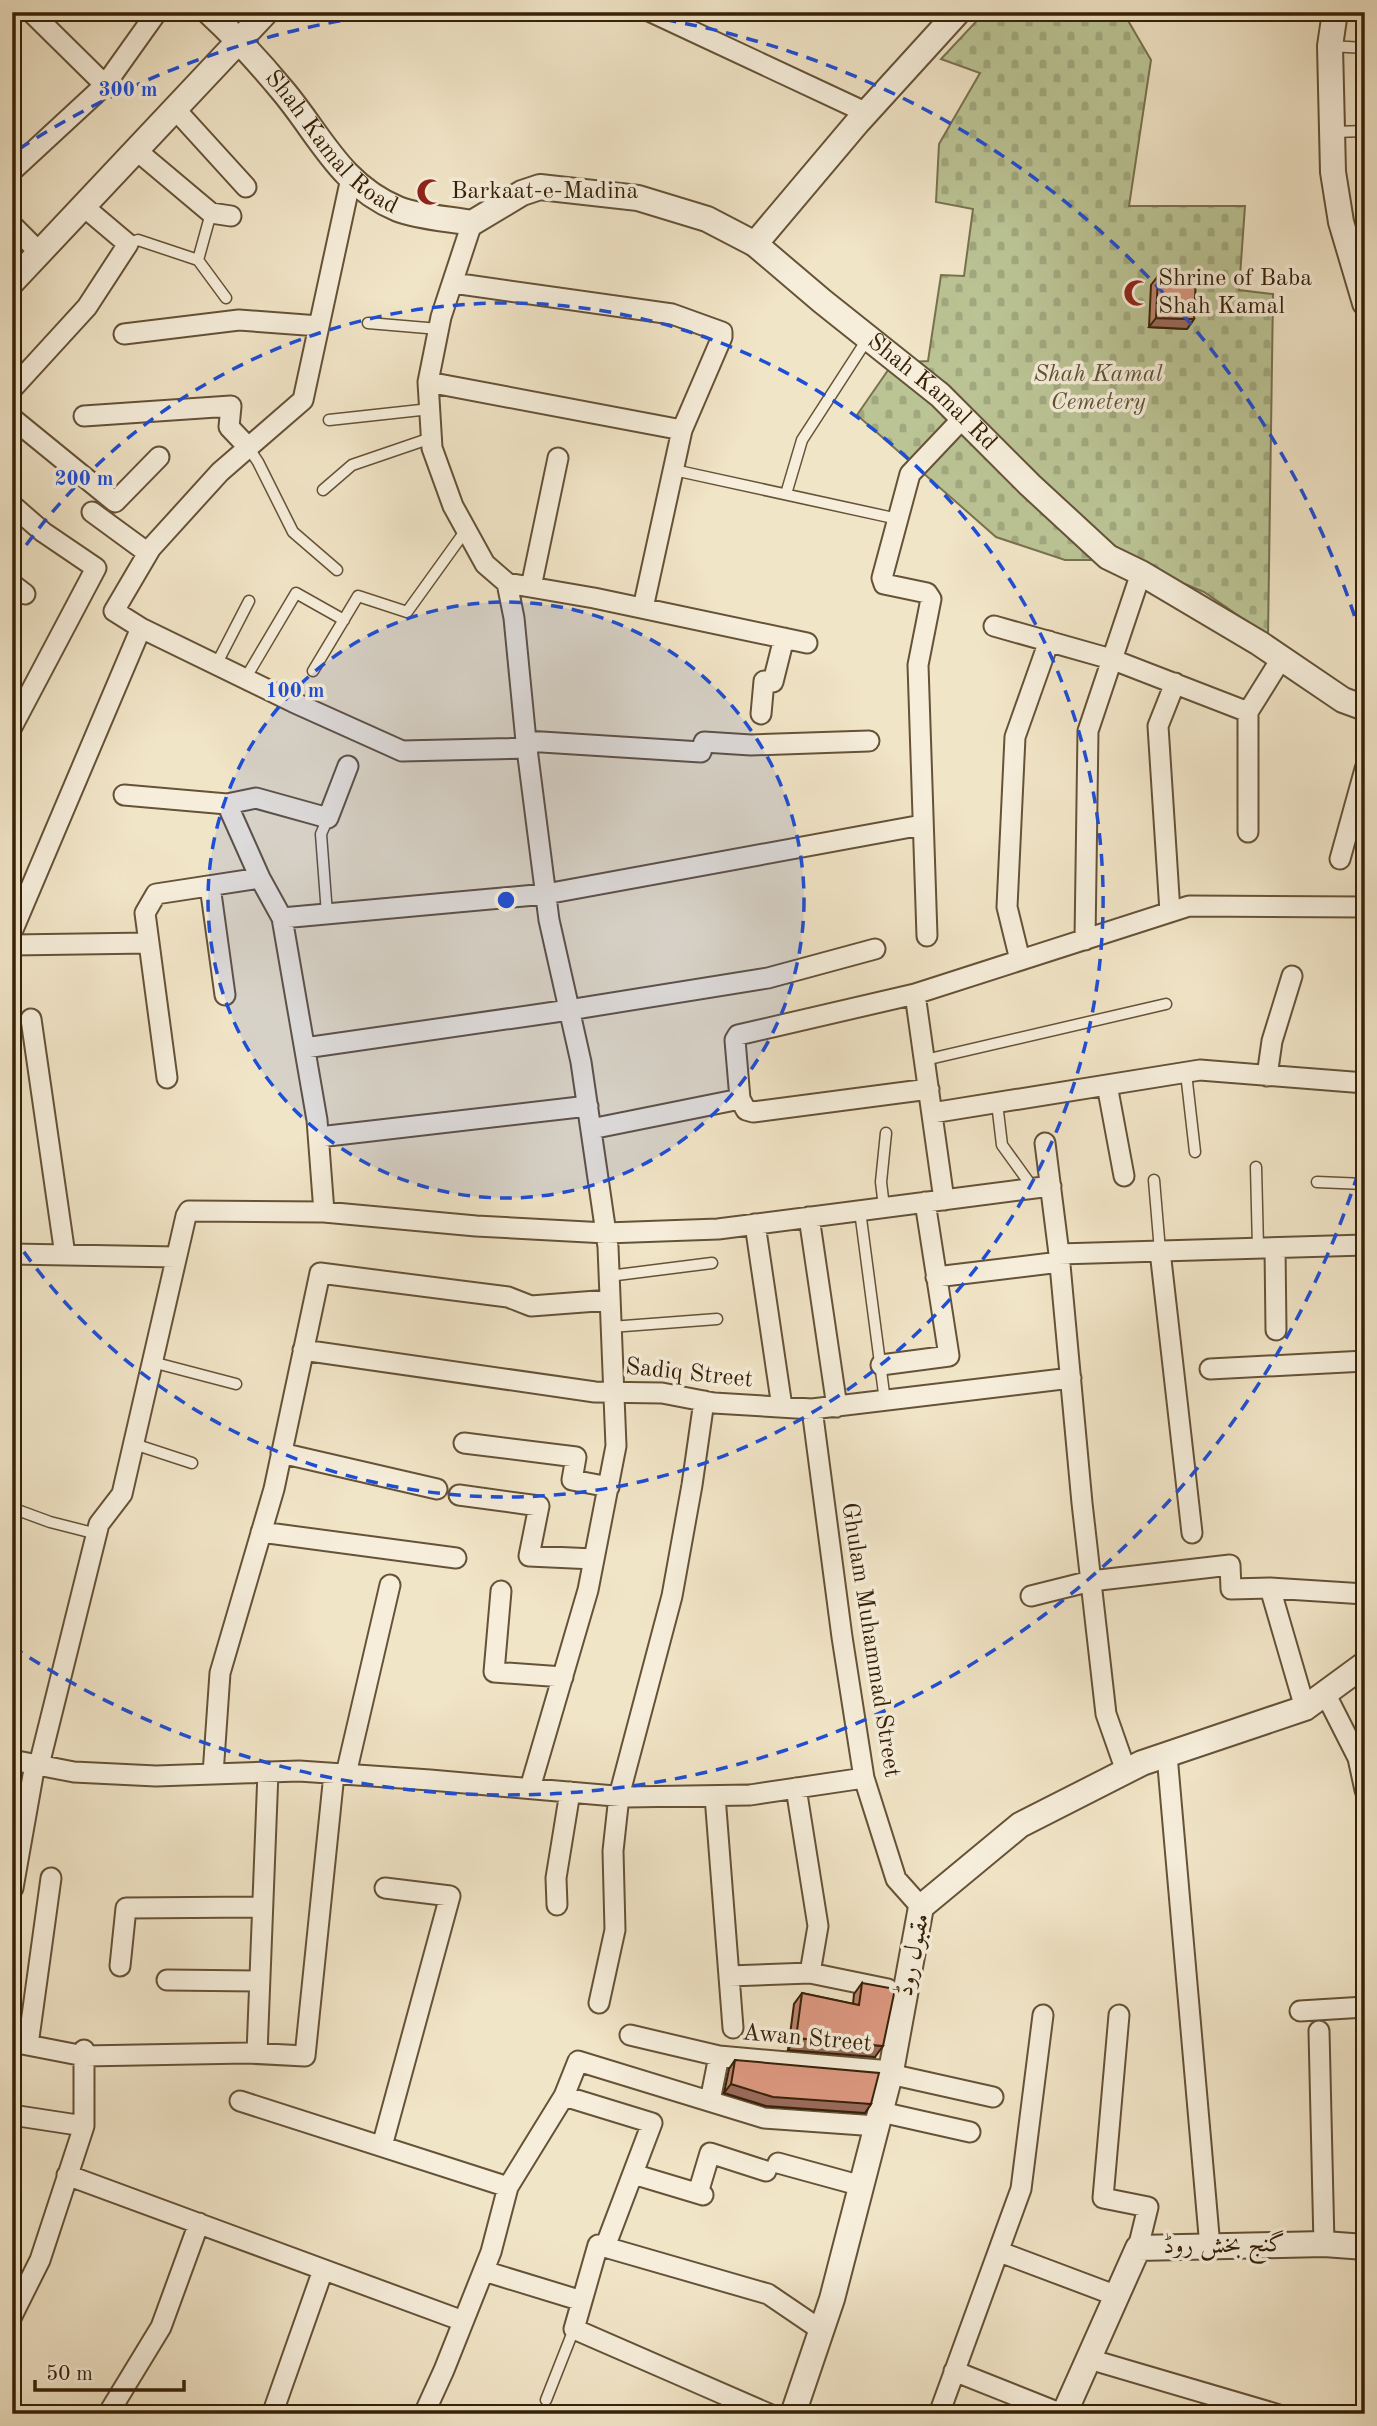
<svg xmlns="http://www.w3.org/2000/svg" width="1377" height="2426" viewBox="0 0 1377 2426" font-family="'Old Standard TT',Amiri,serif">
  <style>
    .cemetery { fill: url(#cemetery-stones); stroke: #78724e; stroke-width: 2 }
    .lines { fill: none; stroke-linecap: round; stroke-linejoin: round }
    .service-casing { stroke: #655237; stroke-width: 13 }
    .minor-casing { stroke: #655237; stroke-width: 23 }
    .tertiary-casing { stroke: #655237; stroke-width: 28 }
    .service { stroke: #f6eedb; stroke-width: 10 }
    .minor { stroke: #f6eedb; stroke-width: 19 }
    .tertiary { stroke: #f6eedb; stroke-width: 24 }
    .wall { fill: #bf8470; stroke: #362107; stroke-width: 2 }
    .shaded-wall { fill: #9b6b5b; stroke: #362107; stroke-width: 2 }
    .building { fill: #de9982; stroke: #362107; stroke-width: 2 }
    .ring { fill: none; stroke: #1d4ed8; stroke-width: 3.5; stroke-dasharray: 12 9 }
    .labels { text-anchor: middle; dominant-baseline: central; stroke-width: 7; stroke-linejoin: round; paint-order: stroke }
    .street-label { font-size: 24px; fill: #362107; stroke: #f6eedb }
    .poi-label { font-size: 24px; fill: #362107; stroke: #f6eedb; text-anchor: start }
    .park-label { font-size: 24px; font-style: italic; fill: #5e5232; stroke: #f6eedb }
    .centre { fill: #1d4ed8; stroke: #f6eedb; stroke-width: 3.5 }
    .ring-label { font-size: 21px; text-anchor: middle; font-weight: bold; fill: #1d4ed8; stroke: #f6eedb; stroke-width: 7; stroke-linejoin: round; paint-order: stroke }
  </style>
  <defs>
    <pattern id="cemetery-stones" width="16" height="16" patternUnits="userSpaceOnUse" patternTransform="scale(1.75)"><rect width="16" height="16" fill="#bbc495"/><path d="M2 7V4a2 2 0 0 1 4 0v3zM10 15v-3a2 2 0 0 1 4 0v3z" fill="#a1a87f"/></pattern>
  </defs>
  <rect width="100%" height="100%" fill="#f1e5c7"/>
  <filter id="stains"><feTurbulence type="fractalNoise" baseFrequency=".00286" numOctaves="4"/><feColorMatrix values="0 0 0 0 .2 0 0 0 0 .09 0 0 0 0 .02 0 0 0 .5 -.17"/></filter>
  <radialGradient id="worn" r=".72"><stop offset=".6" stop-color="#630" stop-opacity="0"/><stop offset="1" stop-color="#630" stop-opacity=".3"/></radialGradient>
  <path class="cemetery" d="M985,12H1123L1151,60L1129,206H1245L1239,290L1273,294L1268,636L1204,592L1142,566L1125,560H1065L996,537L857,415L893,363L928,361L941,275L964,276L973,209L936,202L939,144L980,73L941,59Z"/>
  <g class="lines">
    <defs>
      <path id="service" d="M1330,46L1365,48
        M1334,132L1365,131
        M128,244L138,240L198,260L211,213
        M198,260L226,298
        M368,323L439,329
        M329,420L430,409
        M248,447L258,462L293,532L337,570
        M674,470L898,519
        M323,490L352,465L431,438
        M786,494L802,440L868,338
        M216,665L249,601
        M313,671L358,596L407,612L466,530
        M245,679L296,593L344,620
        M327,914L321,834L328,818
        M925,1060L1166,1004
        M1186,1073L1195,1152
        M997,1103L1002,1145L1033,1188
        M1256,1167L1258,1248
        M1154,1180L1160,1251
        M1317,1182L1365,1184
        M884,1207L881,1182L886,1133
        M860,1211L885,1401
        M609,1276L712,1263
        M611,1327L717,1319
        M152,1362L236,1384
        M134,1444L192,1463
        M12,1508L50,1522L97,1534
        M546,2400L574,2329"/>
      <path id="minor" d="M31,12L105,85
        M651,12L867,113
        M175,109L246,187
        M136,150L211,213L231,216
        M12,171L105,85L157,12
        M351,178L303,400L220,472L151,548L114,611L141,628L293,702L402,751L527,748
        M472,223L441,317L428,382L432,448L453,506L485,564L507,583L594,598L807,643
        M12,225L39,252
        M453,283L672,314L722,332V337L682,430L643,608
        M124,334L239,320L319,326
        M428,382L682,430
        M12,389L87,307L128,244L83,206
        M84,416L231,406L229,427L248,447
        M12,418L115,502L159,457
        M12,505L43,532L96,568L12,727
        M92,512L148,553
        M507,583L514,618L526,741L549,920L581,1062L608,1247L616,1446L588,1590L530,1788
        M12,584L25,594
        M531,587L558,458
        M994,626L1111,659L1248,712
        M761,714L764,681L773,682L784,638
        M526,741L701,752L704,742L751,745L869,741
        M124,795L227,804L260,878L282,918L317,1120L324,1212
        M227,804L256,798L328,818L348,766
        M1248,832V712L1281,659
        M1340,859L1365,769
        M210,886L225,995
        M1170,912L1158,726L1175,683
        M282,918L546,894L922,825
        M12,932L141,628
        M927,936L918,665L931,599L927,593L884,584L882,578L910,474L963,418
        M1085,940L1088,731L1141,573
        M12,945L149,943
        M1020,960L1007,907L1015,737L1049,641
        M31,1019L65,1255
        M305,1048L569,1010L768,978L875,949
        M1267,1076L1272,1041L1292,976
        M167,1078L145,913L156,894L260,878
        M1107,1085L1124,1176
        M740,1099L746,1110L753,1112L929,1089
        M932,1113L1200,1070L1365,1083
        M591,1129L740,1099L735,1040L738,1035L915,994
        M319,1137L588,1106
        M1045,1143L1059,1254L1082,1503L1106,1714L1126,1771
        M944,1200L915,994L1189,906L1365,907
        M809,1217L837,1407
        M755,1224L782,1407
        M1275,1248L1276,1330
        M1160,1251L1192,1533
        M12,1254L176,1257
        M1059,1254L1365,1245
        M936,1277L1060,1262
        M303,1350L595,1392L662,1393L714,1403L812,1409L1071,1378
        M881,1365L949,1356L925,1202
        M1210,1369L1365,1361
        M812,1409L842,1637L864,1778L896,1879L921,1907
        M464,1443L576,1457L572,1480L609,1487
        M281,1453L437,1489
        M459,1495L539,1506L529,1556L594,1559
        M261,1532L456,1558
        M501,1591L494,1672L563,1677
        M1031,1596L1091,1581L1230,1565L1231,1589L1270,1588
        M1325,1693L1358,1758L1365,1790
        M1305,1708L1270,1588L1365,1594
        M1167,1755L1210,2247
        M12,1760L74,1772L156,1776L299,1771L430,1780L626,1797L750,1795L864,1778
        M39,1765L99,1524L122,1494L186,1216L189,1211L324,1212L476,1226L606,1233L718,1229L1051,1186
        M213,1774L220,1673L274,1489L320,1273L508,1297L531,1306L610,1300
        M346,1774L390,1585
        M796,1788L818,1926L810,1973L888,1989
        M715,1796L733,2028
        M13,1888L35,1764
        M557,1905L556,1878L570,1792
        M120,1966L126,1908L262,1907
        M729,1976L810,1973
        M167,1980L259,1981
        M599,2003L615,1930L613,1851L619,1796L672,1596L692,1485L704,1401
        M1300,2011L1365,2007
        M1119,2015L1103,2198L1148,2207L1138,2248
        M1319,2031L1324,2244
        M630,2035L719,2056L891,2071
        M12,2042L84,2056L247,2053L305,2056L334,1774
        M28,2045L51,1878
        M257,2053L268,1772
        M890,2074L993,2097
        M564,2096L652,2123L605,2247
        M240,2101L508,2187
        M710,2101L719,2056
        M881,2112L970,2132
        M12,2115L84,2126
        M382,2146L450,1896L385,1888
        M778,2163L862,2186
        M633,2174L703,2195
        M67,2175L463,2321
        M698,2193L710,2153L766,2171
        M1000,2252L1117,2296
        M484,2271L582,2301L574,2329L769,2414
        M582,2301L598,2245L768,2294L821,2330
        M12,2316L40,2260L84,2126V2050
        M1089,2359L1276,2414
        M954,2371L1062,2414
        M274,2409L323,2270
        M108,2414L161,2327L199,2223
        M424,2414L444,2370L491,2252L508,2187L564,2096L578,2061L764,2118L877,2126
        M939,2414L1021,2189L1043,2015"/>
      <g id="tertiary">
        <path id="s1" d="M209,12C236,37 260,63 283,91C320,135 340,185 398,209C418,217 450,219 472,223L522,193L540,187L638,198L707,219L755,244L822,301L940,395L1030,485L1108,557L1141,573L1259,643L1343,700L1365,708"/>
        <path d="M1335,12L1330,46L1333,172L1341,222L1365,303"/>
        <path d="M755,244L857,123L958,12"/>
        <path d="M12,282L266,12"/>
        <path d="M793,2414L832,2299L891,2071L921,1907L1020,1825L1142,1763L1305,1708L1365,1664"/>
        <path d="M1064,2414L1138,2248L1324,2244L1365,2247"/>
      </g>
    </defs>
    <use href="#service" class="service-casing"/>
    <use href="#minor" class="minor-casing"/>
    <use href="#tertiary" class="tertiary-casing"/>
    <use href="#service" class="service"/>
    <use href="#minor" class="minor"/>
    <use href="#tertiary" class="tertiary"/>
  </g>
  <path class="wall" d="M1158,276L1194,319L1187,329L1149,327L1151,285Z
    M862,1983L875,2057L788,2050L794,2004L802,1993L853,2004L854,1994Z
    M735,2060L871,2104L865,2113L766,2106L724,2093L729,2069Z"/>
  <path class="shaded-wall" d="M1156,318L1194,319L1187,329L1149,327Z
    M796,2038L883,2046L875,2057L788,2050Z
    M731,2084L871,2104L865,2113L766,2106L724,2093Z"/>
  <path class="building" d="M1158,276L1196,277L1194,319L1156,318Z
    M862,1983L895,1989L883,2046L796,2038L802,1993L859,2005Z
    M735,2060L879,2073L871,2104L773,2097L731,2084Z"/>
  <circle cx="506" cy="900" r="298" fill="#1d4ed8" fill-opacity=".12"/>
  <g class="ring">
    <circle cx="506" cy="900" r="298"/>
    <path d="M14 562A597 597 0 1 1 14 1238"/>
    <path d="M1364 1154A895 895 0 0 1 19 1651M19 149A895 895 0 0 1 389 13M623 13A895 895 0 0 1 1364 646"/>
  </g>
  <defs>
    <symbol id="mosque-bare" viewBox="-9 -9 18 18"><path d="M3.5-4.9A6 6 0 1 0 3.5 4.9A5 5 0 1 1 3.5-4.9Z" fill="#8f2418" stroke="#f6eedb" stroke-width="2.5" paint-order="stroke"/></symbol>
  </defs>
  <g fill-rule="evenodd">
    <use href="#mosque-bare" x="411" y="173" width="38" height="38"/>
    <use href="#mosque-bare" x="1118" y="274" width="38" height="38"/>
  </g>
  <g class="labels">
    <g class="street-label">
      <text stroke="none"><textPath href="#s1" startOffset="180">Shah Kamal Road</textPath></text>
      <text stroke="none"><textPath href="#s1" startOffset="884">Shah Kamal Rd</textPath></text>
      <text transform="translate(689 1374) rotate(6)">Sadiq Street</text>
      <text transform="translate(870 1640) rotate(81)">Ghulam Muhammad Street</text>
      <text transform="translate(914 1955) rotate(-78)">مقبول روڈ</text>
      <text transform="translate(807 2039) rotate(5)">Awan Street</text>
      <text transform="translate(1224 2246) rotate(-1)">گنج بخش روڈ</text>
    </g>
    <g class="poi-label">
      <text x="451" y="192">Barkaat-e-Madina</text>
      <text x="1158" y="279">Shrine of Baba<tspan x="1158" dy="28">Shah Kamal</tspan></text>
    </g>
    <g class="park-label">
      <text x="1098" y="375">Shah Kamal<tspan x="1098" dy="28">Cemetery</tspan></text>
    </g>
  </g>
  <circle cx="506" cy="900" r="10" class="centre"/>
  <g class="ring-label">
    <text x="128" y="96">300 m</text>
    <text x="84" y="485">200 m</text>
    <text x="295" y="697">100 m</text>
  </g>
  <rect width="1377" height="2426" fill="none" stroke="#f1e5c7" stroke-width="42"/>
  <rect x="14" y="14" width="1349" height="2398" fill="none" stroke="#362107" stroke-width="3.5"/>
  <rect x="21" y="21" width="1335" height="2384" fill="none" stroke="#362107" stroke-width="2"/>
  <path d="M35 2380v10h149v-10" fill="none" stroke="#362107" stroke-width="3.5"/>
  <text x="46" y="2380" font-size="21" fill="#362107" stroke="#f6eedb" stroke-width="5" paint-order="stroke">50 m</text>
  <rect width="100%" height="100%" filter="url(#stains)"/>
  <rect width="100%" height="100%" fill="url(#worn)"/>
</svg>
